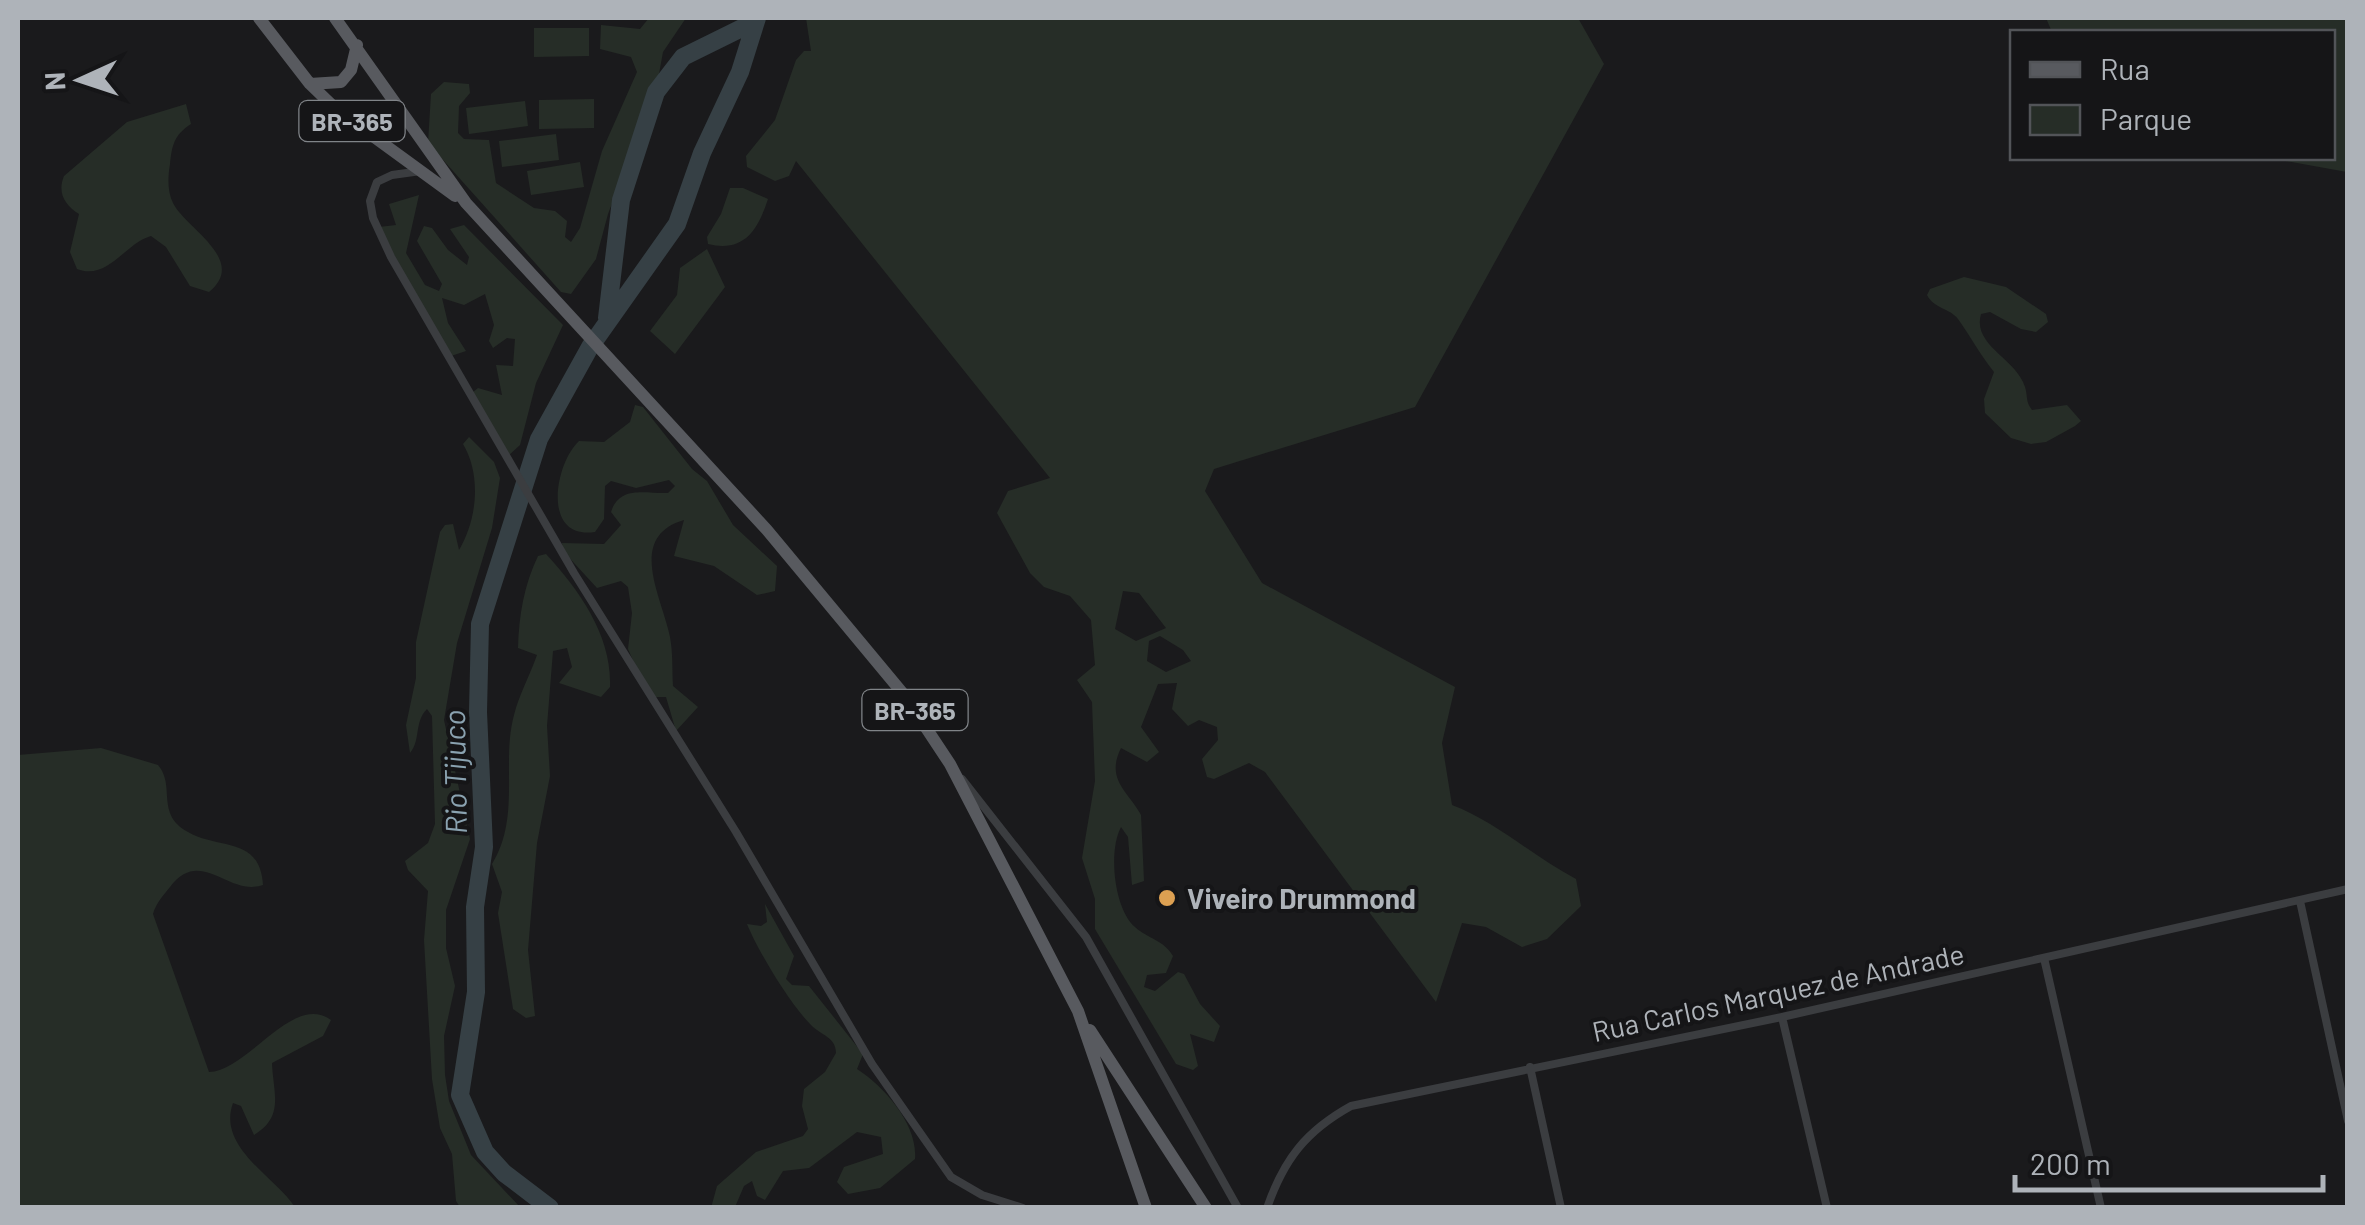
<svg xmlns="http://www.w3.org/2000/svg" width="2365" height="1225" viewBox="0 0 2365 1225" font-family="Barlow,sans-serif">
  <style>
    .green { fill: #262d27; fill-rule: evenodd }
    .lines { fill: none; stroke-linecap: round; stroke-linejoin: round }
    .river { stroke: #364045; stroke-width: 18 }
    .street { stroke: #3b3d40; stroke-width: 8 }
    .primary { stroke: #585a5f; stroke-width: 12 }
    .poi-dot { fill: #dca052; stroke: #151517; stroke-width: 4 }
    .labels { text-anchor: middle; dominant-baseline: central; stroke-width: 8; stroke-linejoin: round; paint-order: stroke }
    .shield { fill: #151517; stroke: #808488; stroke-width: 2.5 }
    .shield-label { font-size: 25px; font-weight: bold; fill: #aeb3b9 }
    .poi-label { font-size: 28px; font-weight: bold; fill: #aeb3b9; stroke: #151517; text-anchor: start }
    .street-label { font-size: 28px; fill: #aeb3b9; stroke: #151517 }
    .water-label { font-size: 30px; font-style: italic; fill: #8aa2b0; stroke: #151517 }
  </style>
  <rect width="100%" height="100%" fill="#1a1a1c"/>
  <path class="green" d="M649,18H686L663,52L657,85L608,214L596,259L571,294L561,292L428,143L431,94L444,82L469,84L470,93L459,106L458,133L464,139L489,140L496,183L534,208L555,211L567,221L565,237L571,242L580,228L602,151L637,72L631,57L600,49L601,25L640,29Z
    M806,18H1578L1604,64L1415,407L1214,469L1205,491L1262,583L1455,687L1442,743L1452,805C1497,822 1532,856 1576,879L1581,906L1547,939L1522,947L1486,927L1462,923L1436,1002L1265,772L1249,763L1214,779L1207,777L1202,759L1218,740L1217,727L1199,720L1188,726L1172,709L1177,683L1158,684L1141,727L1159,752L1147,762L1121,748C1105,780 1129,792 1141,815L1144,881L1132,885L1128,837L1121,827C1108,851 1114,909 1135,927C1148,939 1164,940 1173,956L1166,973L1147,975L1144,987L1155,991L1178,972L1184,974L1200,1004L1220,1026L1214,1042L1190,1034L1198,1066L1193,1070L1176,1064L1095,929V899L1082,858L1095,781L1092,702L1077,680L1095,665L1091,620L1070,596L1044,587L1030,573L997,513L1008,491L1050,478L796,161L789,176L775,181L747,167L746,156L775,120L796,60L804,51H811ZM1123,591L1139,593L1166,628L1136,641L1115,629ZM1160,636L1183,650L1191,661L1166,672L1147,661L1149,641Z
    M2046,18H2347V172L2269,158H2332V32H2052Z
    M534,28H589V56L534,57Z
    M594,99V128L539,129V100Z
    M525,101L528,126L469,134L466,108Z
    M186,104L191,124C174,135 172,145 170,164C168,176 167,191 173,203C184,227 249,260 209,292L190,286L166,247L151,236C125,243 108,281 77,269L70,252L79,214C65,205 57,193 64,176L127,122Z
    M556,134L559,160L502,167L499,141Z
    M580,162L584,187L531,195L527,171Z
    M730,188H743L768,199C758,230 744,253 708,244L707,237L721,214Z
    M419,195L406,253L425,285L439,291L442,284L417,241L424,226L432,228L448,250L467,265L469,257L450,229L464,225L563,325L536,383L520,445L508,456L472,393L478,388L502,395L496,365L513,366L515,339L507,338L493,348L489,341L494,325L485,294L464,305L442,298L448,323L466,351L451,356L394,260L379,227L396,225L389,204Z
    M707,249L725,287L675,354L650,331L677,295L680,268Z
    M1964,277L2006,287L2046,314L2048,322L2036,332L2021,329L1990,312L1981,314C1972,346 2016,358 2025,387C2028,396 2025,401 2032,410L2067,405L2081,421L2075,426L2046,442L2031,444L2011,438L1985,413L1984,399L1994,372C1979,353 1971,337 1958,319C1950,308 1934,309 1927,295L1930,289Z
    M635,405L643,407L692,469L707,481L733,525L777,566L775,591L757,595L714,566L674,556L684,520C626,537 662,597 670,637C673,653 672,669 673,686L698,707L676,731L666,697H649L628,649L632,613L628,587L621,581L597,588L563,551L562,543L604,544L621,525L611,512C620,485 645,494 668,493L675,486L669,480L636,488L611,481L605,486L604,519L595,532C541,540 555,463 579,441L604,442L630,422Z
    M469,437L494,462L500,478L492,528L457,643L444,720L470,839L446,910V948L455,986L444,1036L445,1075L449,1101L471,1155L520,1207H460L456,1201L452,1154L440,1128L432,1079L424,940L428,891L408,870L405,861L428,843L435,824L432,716L427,709C414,722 421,740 410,753L406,725L416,678V642L440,532L445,525L453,524L459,550C478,518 481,474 463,444Z
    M546,554C580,591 612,636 610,687L601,697L559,683L572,667L567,648L553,651L547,726L550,776L537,843L528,950L535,1016L526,1018L513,1009L498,913L502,892L492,864C521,817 501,763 514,715C519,695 530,675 537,655L518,648C519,615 524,585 538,556Z
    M101,748L158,765C176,786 155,814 188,832C219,850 260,836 263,885C228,897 201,846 170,887C163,896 156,903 153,914L209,1072C248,1071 293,992 331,1020L323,1036L272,1063C273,1093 285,1116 254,1135L241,1106L233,1103C217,1147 274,1176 295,1207H18V755Z
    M765,904L794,956L786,979L792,985L809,986L863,1054L857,1069C885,1087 918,1125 915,1159L880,1188L848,1194L837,1182L844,1167L883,1154L881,1137L857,1132L809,1168L783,1171L765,1200L757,1196L752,1181L744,1186L735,1207L711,1208L717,1186L756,1152L803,1136L808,1129L802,1106L804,1089L825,1072L836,1053C836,1037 822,1036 811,1025C790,1004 759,953 747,924L761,926L767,922Z"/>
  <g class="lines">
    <path class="river" d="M607,318L621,200L656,92L683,57L756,21
      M550,1208L504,1173L485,1152L460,1095L476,992L475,907L484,847L478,712L480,624L539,439L590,347L677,224L702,153L740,72L757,18"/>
    <path class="street" d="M421,171L392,175L377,182L370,201L373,218L391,257L574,573L736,832L872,1064L951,1177L982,1195L1023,1208
      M962,779L1086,937L1238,1208
      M2300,901L2348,1121
      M2044,958L2101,1208
      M1782,1017L1827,1208
      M1530,1067L1561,1208
      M1267,1208C1284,1159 1306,1131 1351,1106L1782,1017L2348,889"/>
    <path class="primary" d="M259,18L310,84L337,110L455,196
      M335,18L466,203L767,530L905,696L950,764L1078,1011L1146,1208
      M310,84L341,82L351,70L357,45
      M1090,1030L1206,1208"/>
  </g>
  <circle class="poi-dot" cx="1167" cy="898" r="10"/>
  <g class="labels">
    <g class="shield">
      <rect x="299.5" y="101" width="105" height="40" rx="8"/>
      <rect x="862.5" y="690" width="105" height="40" rx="8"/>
    </g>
    <g class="shield-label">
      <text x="352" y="121">BR-365</text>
      <text x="915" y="710">BR-365</text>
    </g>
    <g class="poi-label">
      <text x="1187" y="898">Viveiro Drummond</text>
    </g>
    <g class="street-label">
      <text transform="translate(1778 992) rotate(-12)">Rua Carlos Marquez de Andrade</text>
    </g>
    <g class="water-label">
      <text transform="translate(454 772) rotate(-91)">Rio Tijuco</text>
    </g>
  </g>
  <rect width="2365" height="1225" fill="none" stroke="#aeb3b9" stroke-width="40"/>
  <rect x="2010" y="30" width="325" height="130" fill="#151517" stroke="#525458" stroke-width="2.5"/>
  <rect x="2030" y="62" width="50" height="15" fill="#585a5f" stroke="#525458" stroke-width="2.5"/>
  <text x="2100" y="80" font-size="30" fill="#aeb3b9">Rua</text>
  <rect x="2030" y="105" width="50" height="30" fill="#262d27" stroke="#525458" stroke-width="2.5"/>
  <text x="2100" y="130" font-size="30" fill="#aeb3b9">Parque</text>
  <g transform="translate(80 80) rotate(267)" stroke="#151517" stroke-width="8" paint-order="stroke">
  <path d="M0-8L18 38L0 25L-18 38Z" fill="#aeb3b9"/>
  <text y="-15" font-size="28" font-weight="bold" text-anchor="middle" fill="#aeb3b9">N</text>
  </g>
  <path d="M2015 1175v15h308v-15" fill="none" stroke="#aeb3b9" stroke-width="5"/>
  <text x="2030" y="1175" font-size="30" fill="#aeb3b9" stroke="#151517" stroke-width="8" paint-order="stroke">200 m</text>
</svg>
